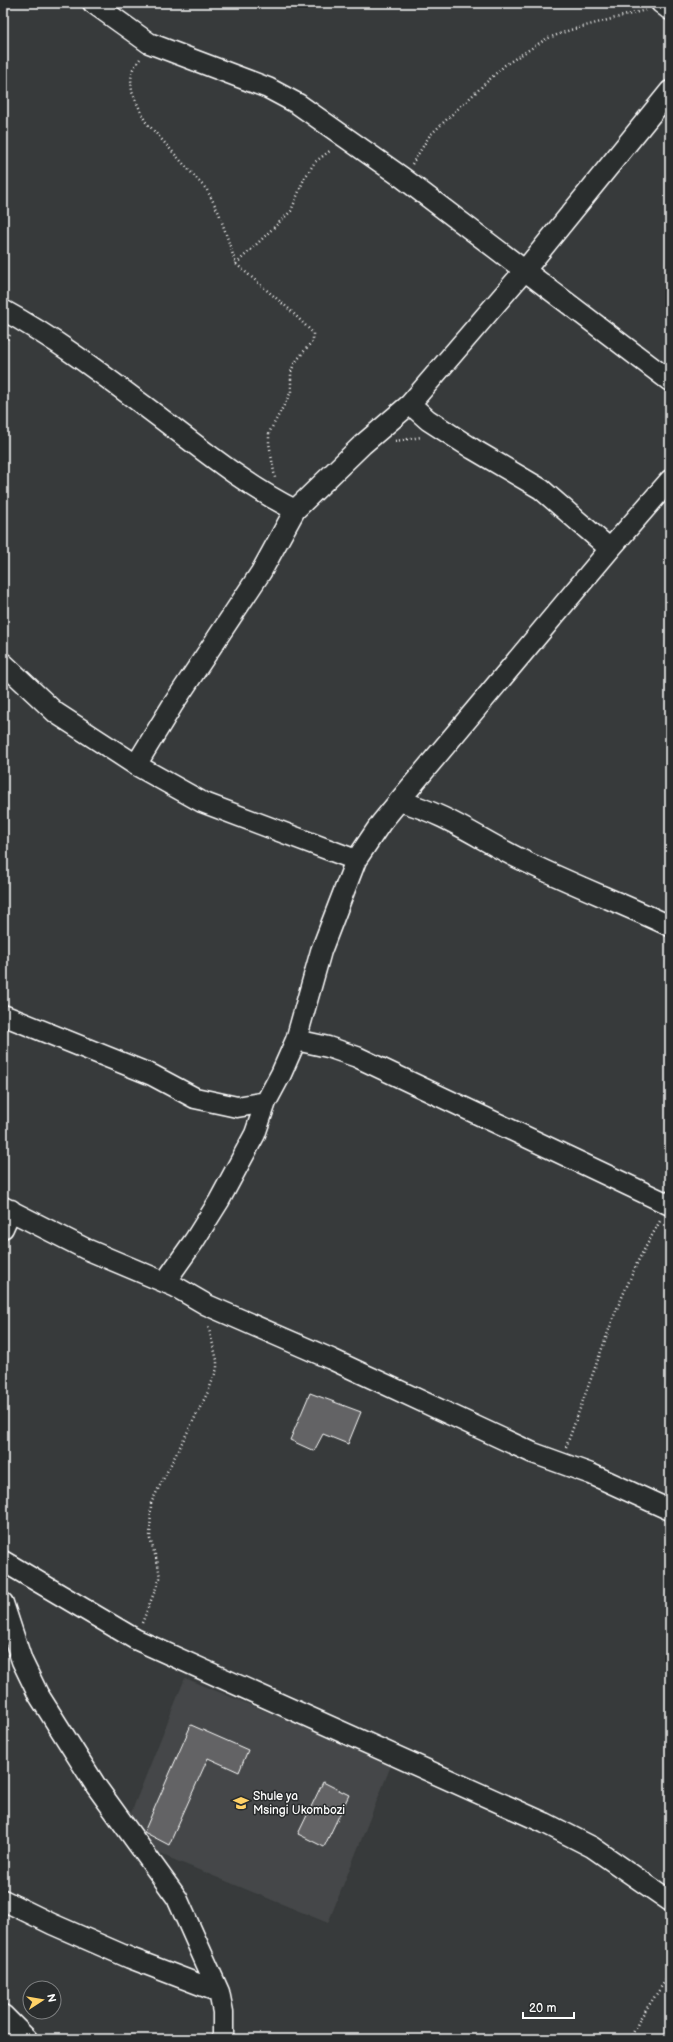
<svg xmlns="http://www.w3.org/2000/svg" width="673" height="2042" viewBox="0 0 673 2042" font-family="'Balsamiq Sans',sans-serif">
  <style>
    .built { fill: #444748 }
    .building { fill: #636465; stroke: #fff }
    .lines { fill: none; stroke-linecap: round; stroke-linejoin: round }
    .minor-casing { stroke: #fff; stroke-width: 23 }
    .path { stroke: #fff; stroke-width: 2.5; stroke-dasharray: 1 3; stroke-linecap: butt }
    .minor { stroke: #2a2d2e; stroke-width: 20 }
    .labels { text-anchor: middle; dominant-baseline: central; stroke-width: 3; stroke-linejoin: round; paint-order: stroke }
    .poi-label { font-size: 12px; fill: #fff; stroke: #2a2d2e; text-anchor: start }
  </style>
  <rect width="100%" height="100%" fill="#373a3b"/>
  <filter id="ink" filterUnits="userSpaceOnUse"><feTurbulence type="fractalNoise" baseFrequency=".025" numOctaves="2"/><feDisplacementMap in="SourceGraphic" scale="8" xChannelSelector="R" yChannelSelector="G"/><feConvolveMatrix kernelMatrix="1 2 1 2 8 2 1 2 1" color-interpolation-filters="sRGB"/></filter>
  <g filter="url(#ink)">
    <path class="built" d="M185,1678L392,1763L328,1923L121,1838Z"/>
    <path class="building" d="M310,1393L361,1412L348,1444L323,1434L314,1451L290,1440Z
      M191,1725L248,1750L239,1772L208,1758L169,1845L144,1832Z
      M323,1782L349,1795L324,1847L298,1834Z"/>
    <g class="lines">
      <defs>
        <path id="minor" d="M93,3L149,43L268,88L298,104L403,178L670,381
          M661,3L670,10
          M3,310C60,341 111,381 163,420C205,452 247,486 295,510
          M410,404L428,420L473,449L541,489L610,549
          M3,663L56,713L136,765L202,802L356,860
          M136,765L172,706L261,572L295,510L362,445L410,404L525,270L670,91
          M399,801C447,814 479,839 522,860C571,884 621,903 670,926
          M3,1015L152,1075L195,1098L237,1107L266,1102
          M296,1040L328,1047L357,1057L670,1205
          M3,1207L86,1249L176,1287L207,1305L331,1359L533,1453L591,1474L670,1510
          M3,1228L11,1210
          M165,1282L194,1241L219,1201L255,1134L266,1102L281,1074L296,1040L321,951L356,860L381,823L399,801L610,549L670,480
          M3,1561L135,1639L545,1823L592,1847L670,1901
          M3,1603L22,1661L38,1694L96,1786L177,1898L219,1992L223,2012V2039
          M3,1900L52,1924L130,1958L219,1992
          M3,2015L27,2039"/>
      </defs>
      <use href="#minor" class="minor-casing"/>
      <path class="path" d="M140,59L133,69L131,79L132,92L145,121L207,190L219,213L236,264L289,309L313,333V340L294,364L291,372V392L269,433V443L275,478
        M412,164L430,135L505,65L546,39L570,30L646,10
        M236,264L291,211L304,179L315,162L331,150
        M3,346L10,335
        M395,441L422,437
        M566,1447L615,1313L638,1261L660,1221
        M142,1623L160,1578L158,1564L150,1539L151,1503L208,1392L217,1369V1360L208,1326
        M630,2039L641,2017L670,1974"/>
      <use href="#minor" class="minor"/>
    </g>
  </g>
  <defs>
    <symbol id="school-bare" viewBox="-9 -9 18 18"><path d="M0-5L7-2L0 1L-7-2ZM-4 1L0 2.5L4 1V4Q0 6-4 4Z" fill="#ffd166" stroke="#2a2d2e" stroke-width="2.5" paint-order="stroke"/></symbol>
  </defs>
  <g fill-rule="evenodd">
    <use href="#school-bare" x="230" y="1792" width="22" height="22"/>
  </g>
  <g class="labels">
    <g class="poi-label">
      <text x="253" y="1796">Shule ya<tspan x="253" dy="14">Msingi Ukombozi</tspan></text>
    </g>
  </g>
  <rect width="673" height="2042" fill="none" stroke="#2a2d2e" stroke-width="16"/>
  <rect x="8" y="8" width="657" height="2026" fill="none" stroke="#fff" stroke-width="1.5" filter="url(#ink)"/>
  <g transform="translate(42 2000) rotate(78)"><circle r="19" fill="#2a2d2e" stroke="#7f8182"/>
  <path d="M0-3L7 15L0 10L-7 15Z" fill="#ffd166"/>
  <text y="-6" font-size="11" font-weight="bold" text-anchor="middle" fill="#ffffff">N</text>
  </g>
  <path d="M523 2012v6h51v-6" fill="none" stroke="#ffffff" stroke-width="2"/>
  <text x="529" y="2012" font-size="12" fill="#ffffff" stroke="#2a2d2e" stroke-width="3" paint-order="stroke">20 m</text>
</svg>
